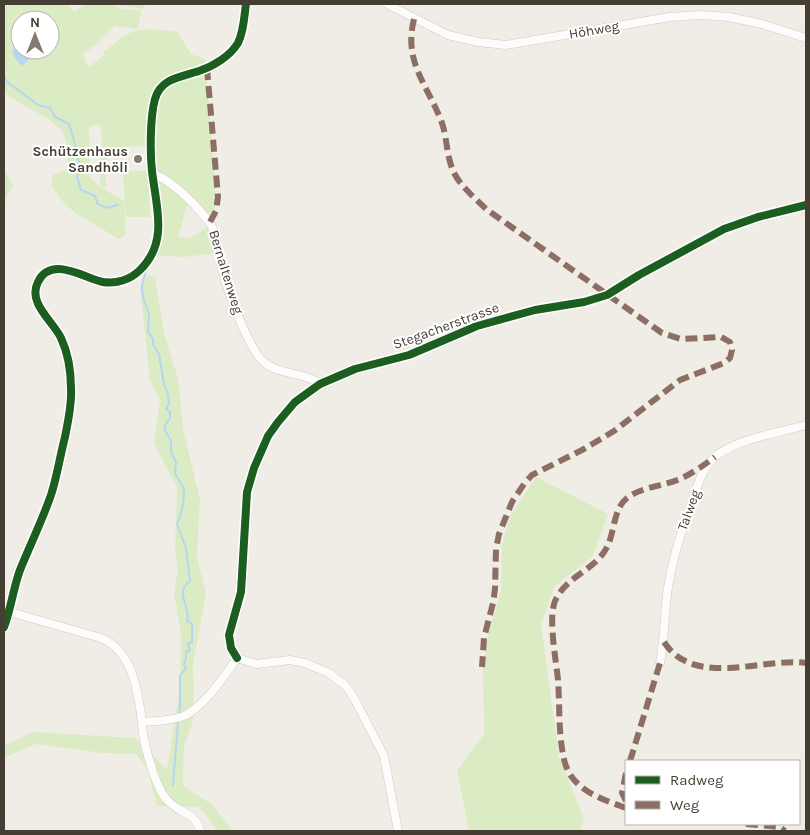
<svg xmlns="http://www.w3.org/2000/svg" width="810" height="835" viewBox="0 0 810 835" font-family="Karla,sans-serif">
  <style>
    .green { fill: #dbecc4; fill-rule: evenodd }
    .water { fill: #b3d7f0 }
    .lines { fill: none; stroke-linecap: round; stroke-linejoin: round }
    .stream { stroke: #b3d7f0; stroke-width: 2 }
    .minor-casing { stroke: #cecbc4; stroke-width: 9 }
    .minor { stroke: #fdfcfb; stroke-width: 8 }
    .quiet { stroke: #8d6e63; stroke-width: 6; stroke-dasharray: 12 6; stroke-linecap: butt }
    .cycleway-casing { stroke: #fff; stroke-width: 11 }
    .cycleway { stroke: #1b5e20; stroke-width: 8 }
    .poi-dot { fill: #817b72; stroke: #fff; stroke-width: 2 }
    .labels { text-anchor: middle; dominant-baseline: central; stroke-width: 4; stroke-linejoin: round; paint-order: stroke }
    .street-label { font-size: 14px; fill: #453e33; stroke: #fff }
    .poi-label { font-size: 14px; font-weight: bold; fill: #453e33; stroke: #fff; text-anchor: end }
  </style>
  <rect width="100%" height="100%" fill="#f0ede6"/>
  <path class="green" d="M4,4H68L74,12L85,4H145L143,9L115,4L119,8L141,11L138,29L115,26L98,43L83,54L88,68L104,55L103,51C112,47 117,40 126,35C141,26 161,30 177,32L191,54L205,59L216,197L214,214L187,206L178,237L190,238L209,226L214,236L216,253L184,257L156,255L161,233L162,206L155,177L154,147L128,146L125,154H108L105,188L100,185L102,137L100,124L89,127L90,178L99,186L125,202L123,171H149L150,217H126L125,205V235L119,239L75,213L63,202L51,185L53,175L68,169C67,159 68,146 65,138C56,115 20,108 4,92ZM20,20H50V50H20Z
    M4,170L13,185L4,204Z
    M146,275L155,277L164,333L178,379L183,430L200,499L197,558L206,594L193,664L194,718L184,747L183,786L213,805L233,831H218L199,807L157,806L147,768L136,754L103,753L35,744L4,758V746L33,732L135,738L167,769L180,688L181,634L174,594L178,570L175,551L177,488L154,443L160,401L150,379L140,288Z
    M536,477L608,514L593,556L555,586L541,624L559,757L584,818L580,831H469L457,770L484,734L483,665L489,632L501,590L502,544L510,516Z"/>
  <path class="water" d="M20,47V50H38L22,66L15,58L16,57H14L12,50Z"/>
  <g class="lines">
    <path class="stream" d="M4,76L6,81L38,105L50,108L55,117L69,124C73,138 83,165 77,177L81,190L95,196L97,203L106,208L118,205
      M147,266L142,285L143,297L149,314L148,332L153,339V345L159,354L164,384L168,394L169,404L166,409L170,412V418L165,425V430L171,441V451L176,463L175,473C177,478 180,481 183,487C186,496 181,516 177,524L186,548L190,581C173,593 192,607 187,621L192,624V642L188,644L190,650L186,652V658L184,664L186,668L180,676V707L179,712
      M173,785L178,723"/>
    <defs>
      <path id="minor" d="M387,4L448,35L478,42L506,45L670,17L700,15L729,17L762,24L806,38
        M152,173C171,181 185,194 199,210C203,215 208,219 211,225C218,238 219,254 222,269C228,292 245,338 259,357C275,377 302,370 320,384
        M10,612L101,638C133,651 138,692 142,722
        M4,627C11,609 13,589 20,570C30,545 42,521 51,495C57,477 60,456 65,437C68,421 72,405 71,389C71,373 68,353 61,338C53,321 27,303 38,282C51,255 84,278 103,282C116,284 130,280 140,270C169,242 156,206 152,171C150,153 150,117 155,99C161,78 181,77 199,71C214,66 230,56 238,43C244,31 244,17 246,4
        M237,658L231,648L229,635L241,592L247,492L254,468L268,436L278,422L295,402L320,384L355,369L409,355L477,326L535,310L584,302L607,295L639,275L724,229L758,217L806,205
        M237,658L256,664L290,660L305,663L329,673L346,686L354,698L384,756L398,831
        M660,663C665,638 664,613 668,587C673,557 682,528 693,499C698,484 703,466 716,456C739,438 779,433 806,425
        M200,831C196,812 178,813 167,800C155,787 142,739 142,722C155,721 169,721 181,717C201,711 225,676 237,658"/>
    </defs>
    <use href="#minor" class="minor-casing"/>
    <use href="#minor" class="minor"/>
    <path class="quiet" d="M414,19C403,63 428,85 442,123C448,141 446,161 457,178C465,190 476,199 486,209L662,333L681,339L721,337L730,342L732,350L730,358L724,363L680,380L614,431L584,449L532,475L524,484L512,502L499,534L496,549L495,589L493,603L484,638L482,667
      M207,68L218,197L216,211L210,222
      M664,642C695,689 762,657 806,663
      M630,761L660,663
      M626,773L622,793L626,801
      M626,808C607,801 584,794 571,776C568,771 565,765 564,759C558,733 560,706 558,680C556,659 548,619 555,601C566,576 596,570 607,547C615,532 613,509 627,498C641,487 664,486 680,479C693,473 704,465 715,457
      M746,824L779,827L785,831"/>
    <defs>
      <path id="cycleway" d="M4,627C11,609 13,589 20,570C30,545 42,521 51,495C57,477 60,456 65,437C68,421 72,405 71,389C71,373 68,353 61,338C53,321 27,303 38,282C51,255 84,278 103,282C116,284 130,280 140,270C169,242 156,206 152,171C150,153 150,117 155,99C161,78 181,77 199,71C214,66 230,56 238,43C244,31 244,17 246,4
        M237,658L231,648L229,635L241,592L247,492L254,468L268,436L278,422L295,402L320,384L355,369L409,355L477,326L535,310L584,302L607,295L639,275L724,229L758,217L806,205"/>
    </defs>
    <use href="#cycleway" class="cycleway-casing"/>
    <use href="#cycleway" class="cycleway"/>
  </g>
  <circle class="poi-dot" cx="138" cy="159" r="5"/>
  <g class="labels">
    <g class="street-label">
      <text transform="translate(594 30) rotate(-10)">Höhweg</text>
      <text transform="translate(226 272) rotate(73)">Bernaltenweg</text>
      <text transform="translate(446 326) rotate(-20)">Stegacherstrasse</text>
      <text transform="translate(689 510) rotate(-70)">Talweg</text>
    </g>
    <g class="poi-label">
      <text x="128" y="151">Schützenhaus<tspan x="128" dy="16">Sandhöli</tspan></text>
    </g>
  </g>
  <rect width="810" height="835" fill="none" stroke="#453e33" stroke-width="10"/>
  <rect x="625" y="760" width="175" height="65" fill="#ffffff" stroke="#b5b2ad"/>
  <rect x="635" y="776" width="25" height="8" fill="#1b5e20" stroke="#b5b2ad"/>
  <text x="670" y="785" font-size="15" fill="#453e33">Radweg</text>
  <rect x="635" y="801" width="25" height="8" fill="#8d6e63" stroke="#b5b2ad"/>
  <text x="670" y="810" font-size="15" fill="#453e33">Weg</text>
  <g transform="translate(35 35)"><circle r="24" fill="#ffffff" stroke="#b5b2ad"/>
  <path d="M0-4L9 19L0 12L-9 19Z" fill="#817b72"/>
  <text y="-8" font-size="14" font-weight="bold" text-anchor="middle" fill="#453e33">N</text>
  </g>
</svg>
